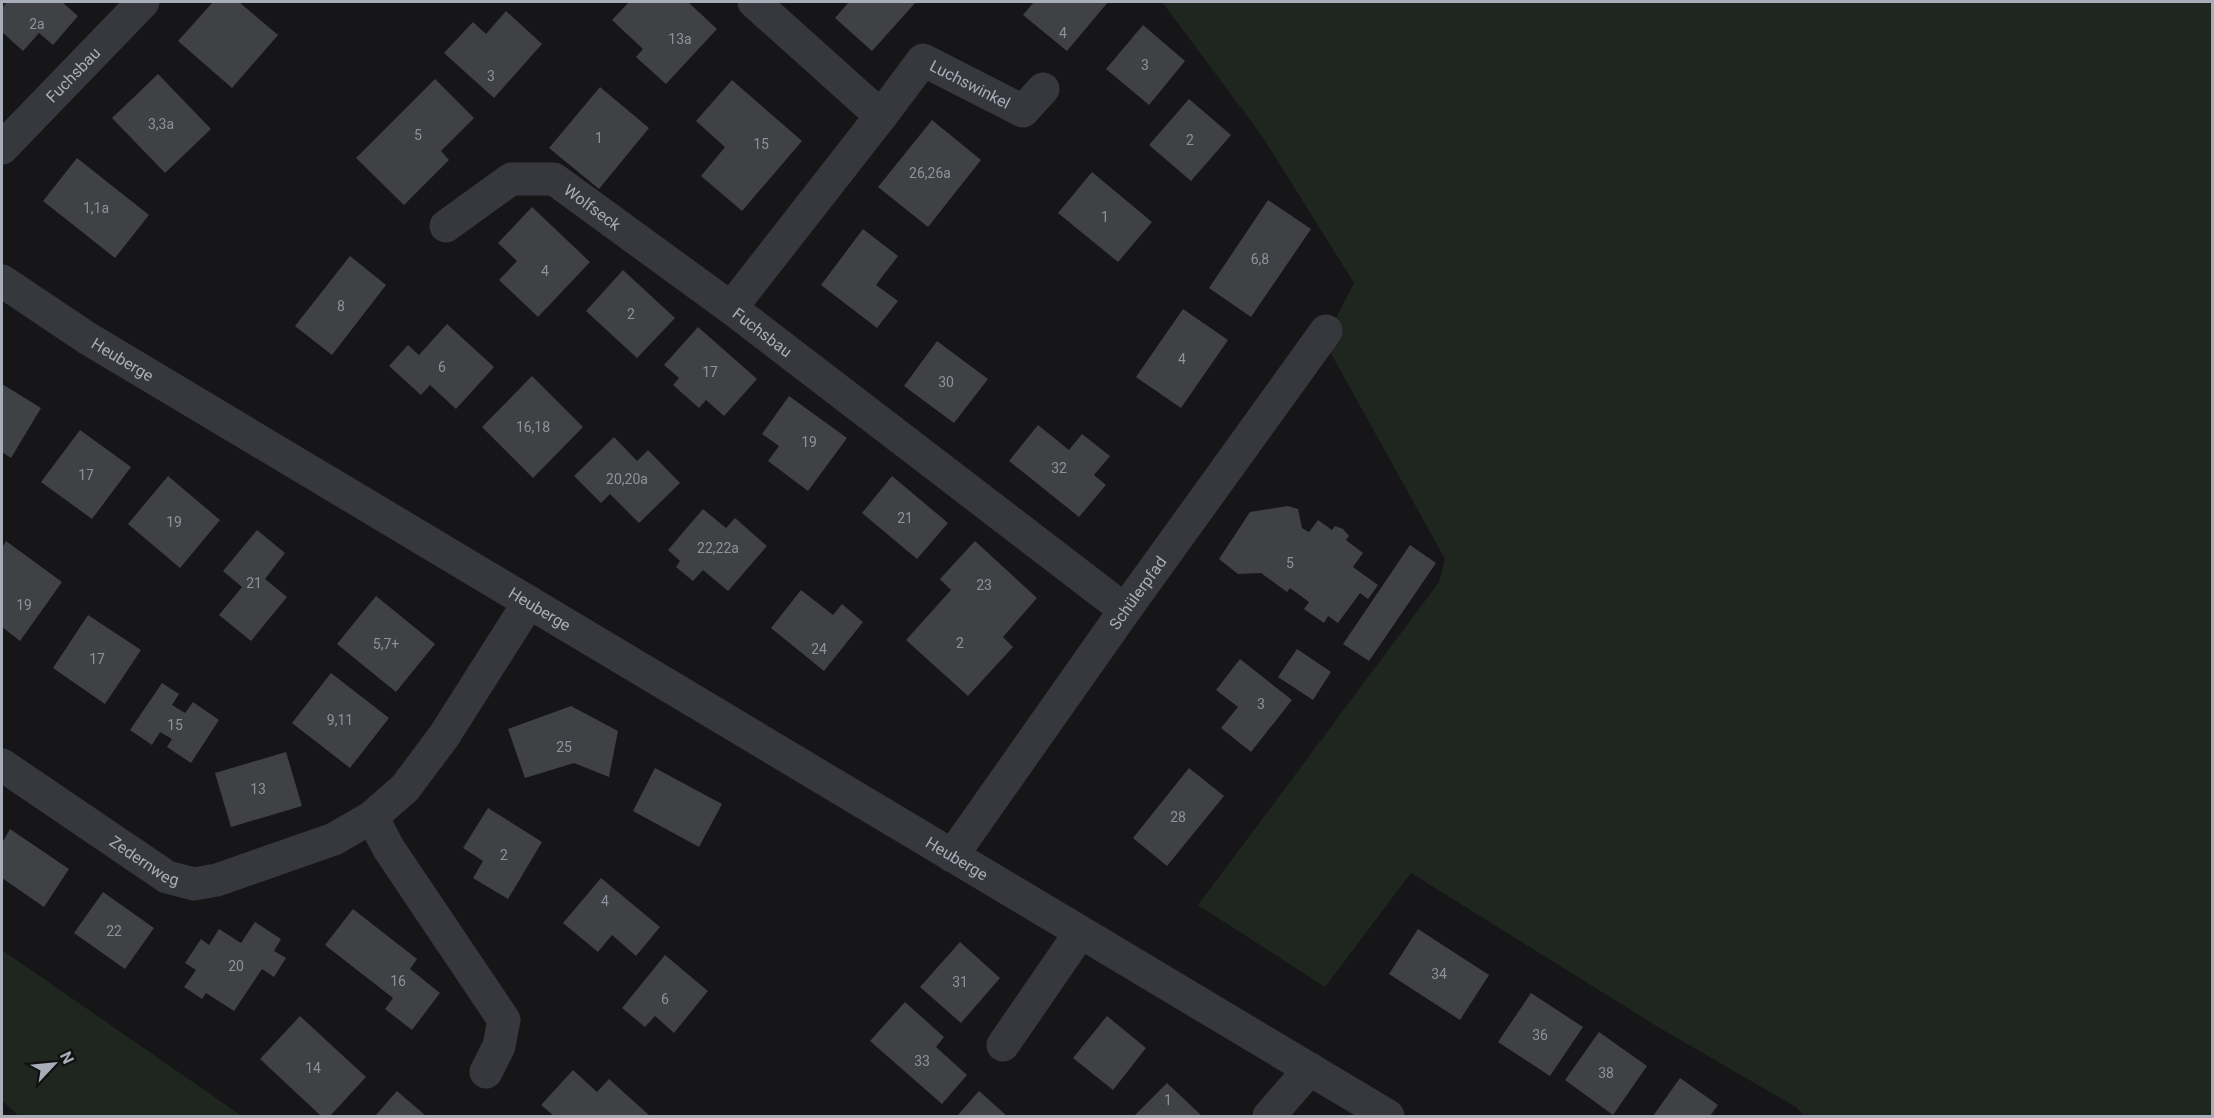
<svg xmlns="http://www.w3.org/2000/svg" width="2214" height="1118" viewBox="0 0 2214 1118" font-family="Roboto,sans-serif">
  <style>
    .green { fill: #1e261f }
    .building { fill: #404145 }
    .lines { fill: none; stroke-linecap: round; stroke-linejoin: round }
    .minor { stroke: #37383d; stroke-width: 33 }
    .labels { text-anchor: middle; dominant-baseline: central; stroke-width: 4.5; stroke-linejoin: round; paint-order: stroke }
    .number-label { font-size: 14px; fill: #8e929b }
    .street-label { font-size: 16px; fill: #a8adb8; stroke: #111113 }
  </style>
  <rect width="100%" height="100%" fill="#161618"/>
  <path class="green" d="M1162,2H2212V1116H1804L1796,1107L1658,1027L1411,873L1325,987L1198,905L1439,582L1445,559L1324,341L1354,283L1262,136Z
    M2,950L242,1116H19L2,1101Z"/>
  <path class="building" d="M7,2H62L78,16L53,45L39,33L23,51L2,32V8Z
    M213,2H239L278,35L232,88L178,41Z
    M629,2H688L717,29L666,84L636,57L643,49L612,20Z
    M849,2H916L872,51L835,18Z
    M1034,2H1108L1067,51L1023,15Z
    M506,11L542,44L494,98L444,53L473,22L486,34Z
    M1143,25L1185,61L1149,105L1106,69Z
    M158,74L211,129L165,173L112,118Z
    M435,79L474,118L441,151L449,160L404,205L356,158Z
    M732,80L802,141L742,211L701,176L725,147L696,121Z
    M600,87L649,128L599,189L549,148Z
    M1189,99L1231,135L1191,181L1149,145Z
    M932,120L981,160L928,227L878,187Z
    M77,158L149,215L115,258L43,201Z
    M1092,172L1152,222L1118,262L1058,213Z
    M1268,200L1311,229L1251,317L1209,288Z
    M532,207L590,262L538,317L499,280L517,261L498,243Z
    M863,229L898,256L876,285L898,301L877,328L821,285Z
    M350,256L386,285L332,355L295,326Z
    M623,270L675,318L637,358L586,311Z
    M1183,309L1228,340L1181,408L1136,377Z
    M447,324L494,367L456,409L430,385L421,395L389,366L408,345L419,355Z
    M698,327L757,379L724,416L706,400L699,408L673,385L679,378L664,365Z
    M937,341L988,379L954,423L904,386Z
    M532,376L583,427L533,478L482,427Z
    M2,384L41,408L11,458L2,452Z
    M789,396L847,438L808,491L768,461L779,446L762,434Z
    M1038,425L1069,450L1082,434L1110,456L1094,475L1106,485L1079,517L1009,461Z
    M80,430L131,467L92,519L41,482Z
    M614,437L637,461L648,450L680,483L639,523L610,494L601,503L574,476Z
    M168,476L220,520L180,568L128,524Z
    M892,476L948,523L917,559L862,513Z
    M1288,506L1298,509L1302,528L1309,532L1318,520L1332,530L1335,526L1343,529L1349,536L1346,540L1363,553L1353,567L1378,585L1368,599L1360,593L1338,623L1328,616L1324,623L1304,609L1309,602L1290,588L1287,592L1261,573L1238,574L1219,559L1250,512Z
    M703,509L726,528L735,518L767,546L728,591L703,570L693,581L676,567L680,561L668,550Z
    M257,530L285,553L265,579L287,597L251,641L219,615L242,587L223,571Z
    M6,541L62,582L20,641L2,627V548Z
    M975,541L1037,598L1003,637L1013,647L968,696L906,640L951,590L940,579Z
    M1410,545L1436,563L1369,661L1343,644Z
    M801,590L833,615L842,604L863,622L824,671L771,628Z
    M376,596L435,644L396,692L337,644Z
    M88,615L141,650L105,704L53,668Z
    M1297,649L1331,672L1313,700L1278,677Z
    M1240,659L1292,700L1251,752L1221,728L1238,707L1216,690Z
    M331,673L389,718L350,768L292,723Z
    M162,683L179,694L172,705L185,713L193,702L219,720L191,763L167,747L172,739L160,732L152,745L130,730Z
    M571,706L618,731L609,777L574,763L525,778L508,729Z
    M286,752L302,806L231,827L215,773Z
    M655,768L722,804L699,847L633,811Z
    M1189,768L1224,796L1167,866L1133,838Z
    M488,808L542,842L508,899L473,878L483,861L463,848Z
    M10,829L69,869L44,907L2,878V843Z
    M601,878L660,927L636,956L612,935L598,952L563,923Z
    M103,892L154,928L125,969L74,933Z
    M353,909L417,959L410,969L440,993L412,1030L385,1009L393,998L325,945Z
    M255,922L281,939L274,951L286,958L274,977L262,969L234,1011L206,993L202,999L184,987L196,970L185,963L201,939L209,945L219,929L241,943Z
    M1418,929L1489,975L1460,1020L1389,974Z
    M960,942L1000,978L961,1023L920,987Z
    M665,955L708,991L674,1033L655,1016L645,1027L622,1008Z
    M1531,993L1583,1027L1550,1076L1498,1042Z
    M905,1002L944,1037L936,1047L967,1075L942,1104L870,1041Z
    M300,1016L366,1077L330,1116H321L260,1059Z
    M1107,1016L1146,1048L1113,1090L1073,1058Z
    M1599,1032L1647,1066L1613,1115L1565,1080Z
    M573,1070L597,1092L609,1079L650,1116H554L541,1105Z
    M1680,1078L1718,1105L1710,1116H1653Z
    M1167,1083L1202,1116H1134Z
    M397,1091L426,1116H375Z
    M979,1091L1007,1116H957Z"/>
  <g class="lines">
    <g class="minor">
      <path id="s1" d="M754,2L881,116L731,308L1125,610"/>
      <path id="s2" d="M881,116L923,60L1023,111L1043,89"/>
      <path id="s3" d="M2,148L143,2"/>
      <path id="s4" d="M446,226L511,179H554L731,308"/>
      <path id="s5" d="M2,281L87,338L1388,1116"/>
      <path id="s6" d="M2,765L167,877L194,884L217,880L334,839L372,817L405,788L444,736L529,602"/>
      <path d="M372,817L389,849L504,1020L499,1046L486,1072"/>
      <path id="s7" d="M952,856L1125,610L1326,331"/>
      <path d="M1003,1045L1080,933"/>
      <path d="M1269,1116L1310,1069"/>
    </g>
  </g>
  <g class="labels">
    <g class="number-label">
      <text x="37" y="24">2a</text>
      <text x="1063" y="33">4</text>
      <text x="680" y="39">13a</text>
      <text x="1145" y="65">3</text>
      <text x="491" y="76">3</text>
      <text x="161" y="124">3,3a</text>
      <text x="418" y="135">5</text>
      <text x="599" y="138">1</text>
      <text x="1190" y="140">2</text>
      <text x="761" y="144">15</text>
      <text x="930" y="173">26,26a</text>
      <text x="96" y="208">1,1a</text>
      <text x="1105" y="217">1</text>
      <text x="1260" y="259">6,8</text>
      <text x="545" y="271">4</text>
      <text x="341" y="306">8</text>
      <text x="631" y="314">2</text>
      <text x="1182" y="359">4</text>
      <text x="442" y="367">6</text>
      <text x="710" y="372">17</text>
      <text x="946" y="382">30</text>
      <text x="533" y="427">16,18</text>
      <text x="809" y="442">19</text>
      <text x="1059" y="468">32</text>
      <text x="86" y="475">17</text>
      <text x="627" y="479">20,20a</text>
      <text x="905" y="518">21</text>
      <text x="174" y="522">19</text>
      <text x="718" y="548">22,22a</text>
      <text x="1290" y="563">5</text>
      <text x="254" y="583">21</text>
      <text x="984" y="585">23</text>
      <text x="24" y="605">19</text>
      <text x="960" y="643">2</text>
      <text x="386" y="644">5,7+</text>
      <text x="819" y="649">24</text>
      <text x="97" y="659">17</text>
      <text x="1261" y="704">3</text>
      <text x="340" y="720">9,11</text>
      <text x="175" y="725">15</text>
      <text x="564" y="747">25</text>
      <text x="258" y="789">13</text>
      <text x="1178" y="817">28</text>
      <text x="504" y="855">2</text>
      <text x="605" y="901">4</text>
      <text x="114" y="931">22</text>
      <text x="236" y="966">20</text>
      <text x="1439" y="974">34</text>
      <text x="398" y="981">16</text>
      <text x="960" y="982">31</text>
      <text x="665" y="999">6</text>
      <text x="1540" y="1035">36</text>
      <text x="922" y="1061">33</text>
      <text x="313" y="1068">14</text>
      <text x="1606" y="1073">38</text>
      <text x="1168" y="1100">1</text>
    </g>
    <g class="street-label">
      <text stroke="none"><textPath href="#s3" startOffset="102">Fuchsbau</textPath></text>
      <text stroke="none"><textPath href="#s2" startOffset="123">Luchswinkel</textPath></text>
      <text stroke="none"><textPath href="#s4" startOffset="171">Wolfseck</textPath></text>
      <text stroke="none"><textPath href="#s1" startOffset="454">Fuchsbau</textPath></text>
      <text stroke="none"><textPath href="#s5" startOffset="144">Heuberge</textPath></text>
      <text stroke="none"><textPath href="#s7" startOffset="322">Schülerpfad</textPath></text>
      <text stroke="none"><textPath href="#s5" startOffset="630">Heuberge</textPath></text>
      <text stroke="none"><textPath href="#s5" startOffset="1116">Heuberge</textPath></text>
      <text stroke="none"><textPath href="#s6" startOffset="172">Zedernweg</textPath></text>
    </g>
  </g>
  <rect width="2214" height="1118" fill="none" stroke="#a8adb8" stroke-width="6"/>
  <g transform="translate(54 1064) rotate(64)" stroke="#111113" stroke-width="4.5" paint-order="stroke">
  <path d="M0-4.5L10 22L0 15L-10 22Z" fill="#a8adb8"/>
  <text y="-9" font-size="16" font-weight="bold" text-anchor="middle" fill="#a8adb8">N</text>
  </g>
</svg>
